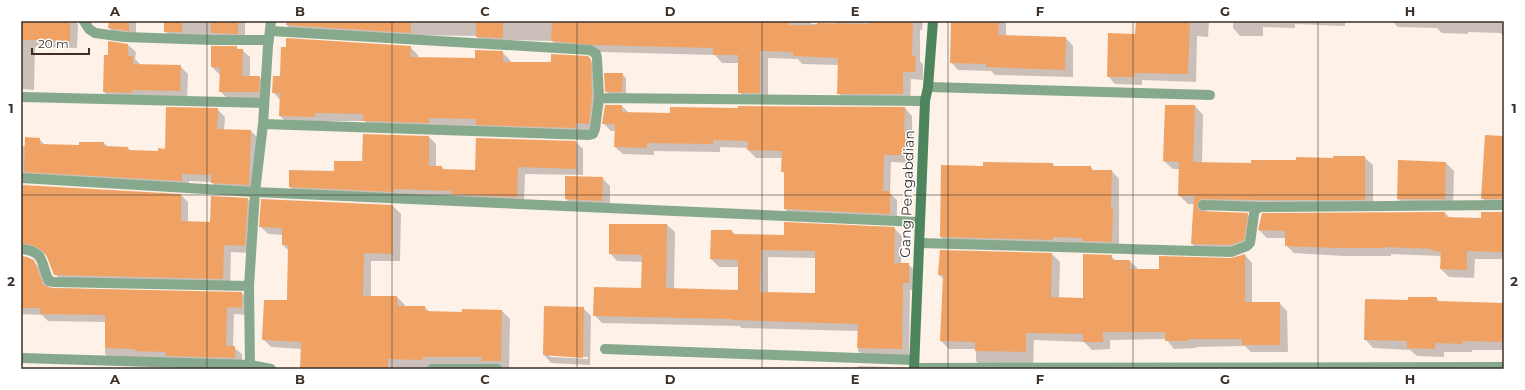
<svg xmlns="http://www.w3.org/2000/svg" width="1525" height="390" viewBox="0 0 1525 390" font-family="Montserrat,sans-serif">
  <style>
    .shadow { fill: #0003; fill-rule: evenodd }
    .building { fill: #f0a264; fill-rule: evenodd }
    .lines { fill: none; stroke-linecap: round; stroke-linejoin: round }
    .street { stroke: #86a98e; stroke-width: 10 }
    .secondary { stroke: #4f855e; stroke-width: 10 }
    .grid { fill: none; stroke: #3b2f27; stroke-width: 1; stroke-opacity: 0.55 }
    .labels { text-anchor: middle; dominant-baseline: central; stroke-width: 3; stroke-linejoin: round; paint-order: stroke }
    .street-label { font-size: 14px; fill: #3b2f27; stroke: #fff }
    .neatline { fill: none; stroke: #3b2f27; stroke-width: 1.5 }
    .grid-label { font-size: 13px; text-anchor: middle; font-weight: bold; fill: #3b2f27 }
  </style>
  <rect width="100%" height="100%" fill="#fdf1e8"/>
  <path class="shadow" d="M21,21H76L78,25L77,48L35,47L34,90L21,89Z
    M110,21H136V38L117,36L109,28Z
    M165,21H245V41L173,39L165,31Z
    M288,21H811V24H835V21H923L922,30H920V61L923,65V80L911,79L910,102L846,101L838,93L839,65L802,64L798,59L768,58V101L747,100L739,92V63H722L715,55L603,52L560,49L552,41L511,40V46L485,44L476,36L295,33L287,25Z
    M951,21H1006V36L1066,38L1073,46V77L995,75L991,71L958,70L951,62Z
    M1137,21H1209L1208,37L1197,36L1196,82L1142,80V85L1115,84L1108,76L1136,35Z
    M1233,21H1345V26L1295,24V28L1263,27V36H1240L1233,28Z
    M1392,21H1504V36L1500,33L1468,32V34L1442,33L1437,28L1398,27Z
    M128,45L136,52L135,59L141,65L180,66L188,74L187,99L112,100L104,92L105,56H109Z
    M410,47L418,55V58L476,59L502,52L511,61V63H552L587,57L598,68L597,131L372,129L365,121H323V124H288L280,116V100L273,92L281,77Z
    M237,48L239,50H242L250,57V77H259L267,85L266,100L228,99L220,91V75L212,67Z
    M622,74L626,78V95H610L606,91Z
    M622,106L629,113L671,114L905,108L912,116V138L914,141V163L891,162L890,193L897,200V221L792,217L785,209V174L782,171L783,158H756L748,150V148L720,147V152L654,151V155L623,154L615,147V131H611L603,123Z
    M1195,106L1203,115L1202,163L1252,164L1364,157L1373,165V208L1209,207L1205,213L1247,214L1255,222L1252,248L1239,253L1201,252L1192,244L1194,204H1188L1179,195L1180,169H1173L1164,161Z
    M217,109L225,117L224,130L251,131L258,138L256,192L219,190L212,182L189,181V188L25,179L21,186V146H26L39,139L45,145L80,146L104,143L108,147L128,148L132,152H159L166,150Z
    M429,137L436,144V167H442L445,170L476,171L576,142L583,149V175L525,174L524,204L297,194L290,187L363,162Z
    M1504,137V206H1490L1482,198Z
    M1446,163L1454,171L1453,206L1405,207L1398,199Z
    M1053,164L1055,167H1091L1094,171H1112L1119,179V249L949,244L941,237L984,167Z
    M566,177L602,178L610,186V208L573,207L566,199Z
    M21,186L181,195L188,202V222L211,223L248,199L255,206L252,253L231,252L230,286L63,282L56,275L47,255L30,249L24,252L21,256L33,261L41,269L49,288L242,293L249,301V315L234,314L233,347L242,354V365L113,361L105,354L106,322L48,321L42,315L21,314Z
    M262,200L393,206L401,214L400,261H371V297H397L405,305V307H425L430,312L463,313V310L502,311L510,319L509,369H490L486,364H459V369H301V349L271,347L263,339L287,302L289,251L283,245V235L268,234L260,226Z
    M1504,212V259H1475L1474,278L1449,277L1441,269L1442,258L1439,256L1391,254V256H1344L1294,253L1286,245V238H1267L1259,230L1445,213L1450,218L1482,219V213Z
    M610,225H667L675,232L674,290L739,291V267H719L711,259L732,231L736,235L785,236L894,228L902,236L901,264H908L916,272V290H910L909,356L866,359L858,351V331L741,328L740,326L602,323L594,315L642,289L643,262L617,261L610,253ZM768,257L816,258V294L768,293Z
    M1052,254L1060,262L1059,298L1084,299L1111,256L1116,261H1130L1138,269V270H1160L1231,260L1245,255L1252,263V303H1279L1287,311L1288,352H1251L1245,346L1196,347V348L1174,349L1166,339L1110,340V349L1092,350L1084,342L1034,340L1033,369H984L976,361V349H949L941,341L944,279L939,275Z
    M1436,298L1440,302L1504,304V350H1472V352H1444V357L1417,356L1410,350L1373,348L1365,339L1409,301Z
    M583,308L591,316L590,365L551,363L544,355ZM550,355L588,357V359L550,357Z
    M858,366L889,367L892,369H858Z
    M21,368H34V369H21Z
    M105,368L136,369H105Z"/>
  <path class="building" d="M21,21H70V41L21,40Z
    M109,21H129V31L108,28Z
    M164,21H182V32H164Z
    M211,21H238V34L211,33Z
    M287,21H411V33L286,25Z
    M476,21H503V38L476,37Z
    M552,21H788V25H817V23L869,24V21H913L912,56H916L915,72H903V94H837L838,58L793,56V52L760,51V93H738V55H713V48L594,45L551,41Z
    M951,21H999L998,35L1066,37L1065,70L986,67V64L950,63Z
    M1136,21H1190L1188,74L1135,73L1134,77H1107L1108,33L1135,34Z
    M286,38L411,46L410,57L475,58V50L503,51V62H551V54L588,56L591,59L592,98L589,124L576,123V128L476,125V119L429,118V123L363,121V114L315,113V117L279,116L280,93H272L273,76H280L281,47H286Z
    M108,41L128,44V56H133V64L181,65L180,91L132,90V93L103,92L104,55H108Z
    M211,46H237V49H243L242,76H260L259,92H219L220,68L211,67Z
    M604,73H623L622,92H605Z
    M605,105H622V112L670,113V107L738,108V106L905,107L904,132H907L906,155H884L883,191H890V214L784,209V172H781L782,151L747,150L748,141L713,140V144L647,143V148L614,147L615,124H602Z
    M1165,105H1195L1193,162L1251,163V160H1296V157L1333,158V156H1365V200H1260L1200,199L1197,205L1199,210L1202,211L1248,213L1244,240L1230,245L1191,244L1194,196H1178L1179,162L1163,161Z
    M166,107L218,108L217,129L251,130L249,185L211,183V175L182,174V181L24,172L25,137L40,138V144L79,145V142H104V146L128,147V150L158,151V148L165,149Z
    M363,134L429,136V166H442V169L475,170L476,138L576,141V169L518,167L517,197L451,194V191L394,189V192L289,187V170L334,171V161H362Z
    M1485,135L1504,136V199H1481Z
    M1398,160L1446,162L1445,199H1397Z
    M983,162L1053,163V166H1091V170H1112L1111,209H1113L1112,242L1083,241L1082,238L1053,237V240L940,237L941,165L983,166Z
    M565,176L603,177L602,201L565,199Z
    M23,185L181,194V221L210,222L211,196L248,198L245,246L224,245L223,279L54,275L47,257L43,251L32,245L21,243V190L23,191Z
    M261,199L393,205V254L364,253L363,296H397L398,306H425V311L462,312V309L502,310L501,361H481L482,357H423V360L388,359V369L300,368L301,342L262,340L264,300H287L288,245H282V228L259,227Z
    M1445,212V217L1481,218V212H1504V252L1467,251V270L1440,269L1441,252L1433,251V249L1383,247V248H1335L1285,246V231L1258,230L1262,213Z
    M784,222L895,227L894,263H909V283H903L902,349L857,348L858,324L732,320V319L593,316L594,287L641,288L642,255L609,254V224H667L666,288L738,290V260L710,259L711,230H732V234L784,235ZM761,250L815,251V293L760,292Z
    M940,250L1052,253L1051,297L1083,298V254L1112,255V260H1130V269H1159V256L1231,258L1245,254V302H1280V345H1242V339H1189V341H1165V332H1103V342H1083V334L1026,333V352L975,351V342L940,341L943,275H938Z
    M21,256L27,257L34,260L43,284L45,286L53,288L242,292V308L227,307L226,346H235V358L166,356V352L135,351V349L105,348V315L40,314V308H21Z
    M1408,297H1437L1436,301L1504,303V342L1463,341V344L1435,343V349L1407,348V341L1364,340L1365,299L1408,300Z
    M544,306L584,307L583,358L543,355Z"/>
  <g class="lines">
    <path class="street" d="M84,21L89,29L95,33L124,37L214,40H269
      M271,31L590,50L596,54L597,58L599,98L925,101
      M928,87L1210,95
      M23,97L264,103
      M263,124L589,135L593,134L595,129L599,98
      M21,178L255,192L919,222
      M1203,205L1260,207L1504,205
      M920,243L1231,252L1247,246L1250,243L1254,214L1255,210L1260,207
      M21,249C47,252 40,264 49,281L54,282L249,286
      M605,349L914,360
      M21,358L251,365L271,369
      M914,368L1504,367
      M250,369L249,286L255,192L263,124L268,46L271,21
      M432,369H497"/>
    <path class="secondary" d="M914,369L925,101L928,87L933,21"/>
  </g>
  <path class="grid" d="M207,21V369M392,21V369M577,21V369M762,21V369M948,21V369M1133,21V369M1318,21V369M21,195H1504"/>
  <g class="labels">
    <g class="street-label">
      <text transform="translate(907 194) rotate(-88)">Gang Pengabdian</text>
    </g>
  </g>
  <rect width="1525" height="390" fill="none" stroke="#ffffff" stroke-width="44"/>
  <path d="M32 48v6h57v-6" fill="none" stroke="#3b2f27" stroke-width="2"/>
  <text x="38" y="48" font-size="12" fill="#3b2f27" stroke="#ffffff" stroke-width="3" paint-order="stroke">20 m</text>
  <rect x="22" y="22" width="1481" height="346" class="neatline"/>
  <g class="grid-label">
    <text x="115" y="16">A</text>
    <text x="300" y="16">B</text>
    <text x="485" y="16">C</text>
    <text x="670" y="16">D</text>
    <text x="855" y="16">E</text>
    <text x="1040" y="16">F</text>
    <text x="1225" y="16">G</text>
    <text x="1410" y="16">H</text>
    <text x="11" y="113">1</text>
    <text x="1514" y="113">1</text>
    <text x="11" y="286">2</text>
    <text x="1514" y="286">2</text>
    <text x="115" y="384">A</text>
    <text x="300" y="384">B</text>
    <text x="485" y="384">C</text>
    <text x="670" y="384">D</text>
    <text x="855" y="384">E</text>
    <text x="1040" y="384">F</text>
    <text x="1225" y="384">G</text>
    <text x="1410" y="384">H</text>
  </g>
</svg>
